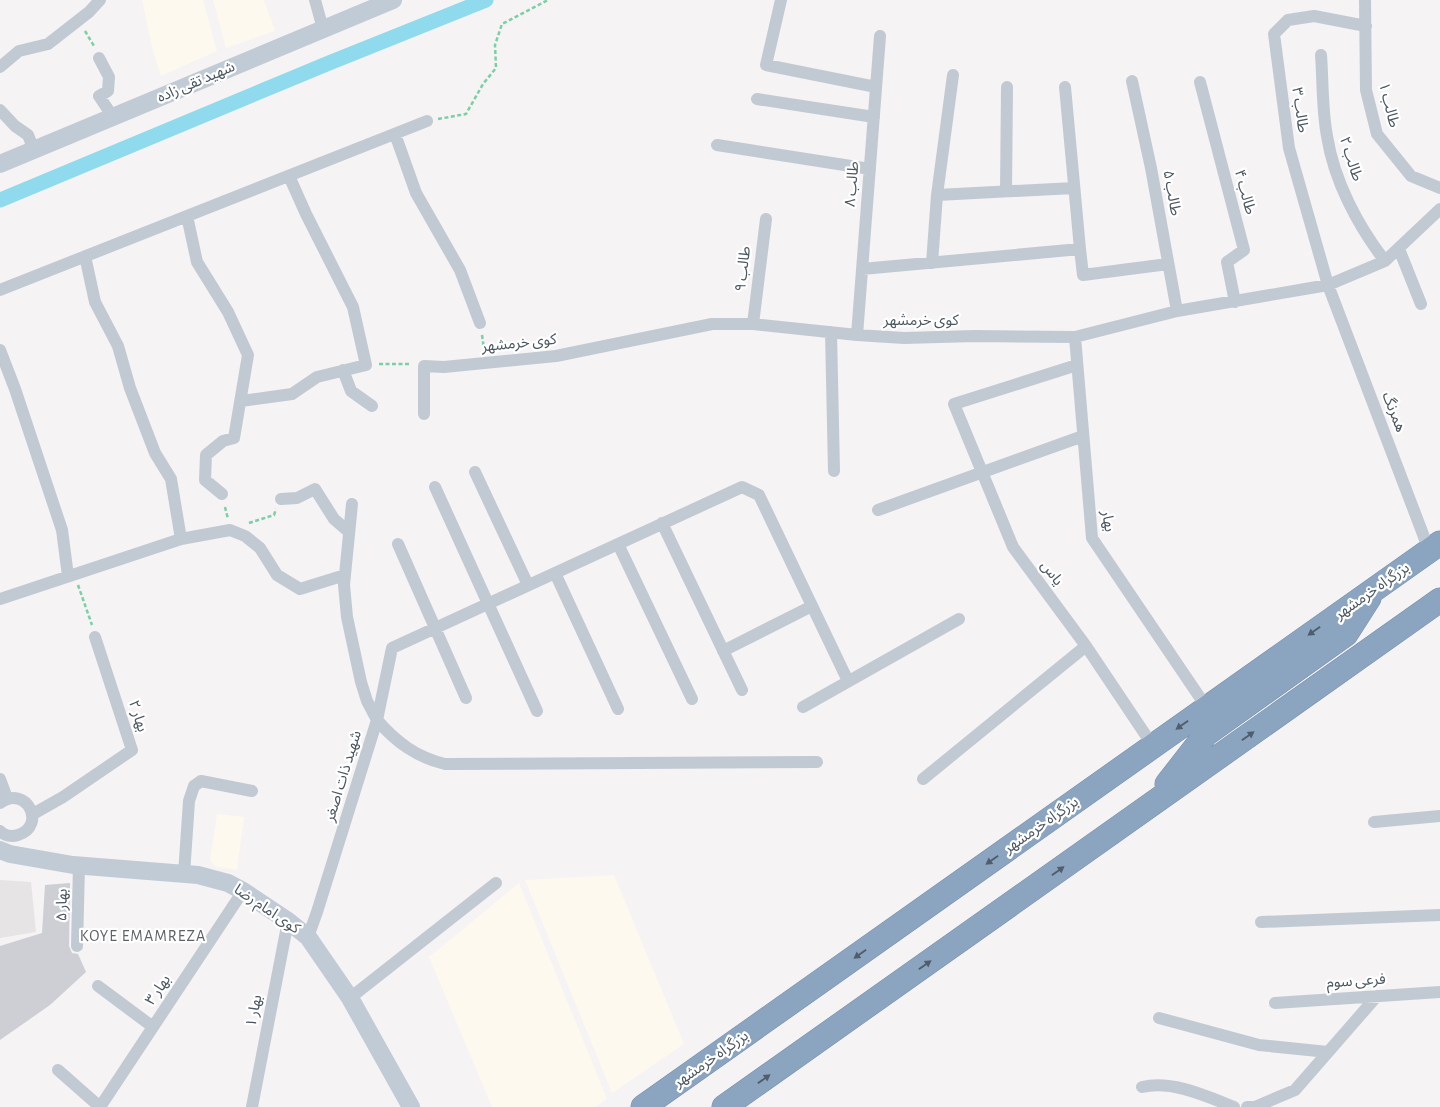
<svg xmlns="http://www.w3.org/2000/svg" width="1440" height="1107" viewBox="0 0 1440 1107" font-family="'Alegreya Sans','Noto Sans Arabic',sans-serif">
  <style>
    .commercial { fill: #fdf9ef }
    .education { fill: #e6e4e5 }
    .lines { fill: none; stroke-linecap: round; stroke-linejoin: round }
    .canal { stroke: #90daee; stroke-width: 15 }
    .building { fill: #cdcfd5 }
    .highway-casing { stroke: #7690ad; stroke-width: 25 }
    .path { stroke: #7ad0a6; stroke-width: 2.5; stroke-dasharray: 4 2.5; stroke-linecap: butt }
    .street { stroke: #c1cad2; stroke-width: 12 }
    .secondary { stroke: #c1cbd6; stroke-width: 18 }
    .highway { stroke: #8ba5c1; stroke-width: 24 }
    .oneway { fill: #505e6b }
    .labels { text-anchor: middle; dominant-baseline: central; stroke-width: 4.5; stroke-linejoin: round; paint-order: stroke }
    .street-label { font-size: 15px; fill: #4a5661; stroke: #fff }
    .neighbourhood-label { font-size: 16px; letter-spacing: 1px; fill: #5f6368; stroke: #fff }
  </style>
  <rect width="100%" height="100%" fill="#f5f3f3"/>
  <path class="commercial" d="M142,0H203L217,51L161,76L153,51Z
    M213,0H264L275,31L226,48Z
    M217,814L244,817L237,870L214,866L210,860Z
    M614,875L684,1044L612,1093L525,880Z
    M519,883L607,1099L595,1107H492L429,957Z"/>
  <path class="education" d="M0,880L31,882L36,932L0,938Z"/>
  <g class="lines">
    <path class="canal" d="M0,200L329,63L486,0"/>
  </g>
  <path class="building" d="M70,883L69,946L72,953L78,954L86,972L50,1005L0,1040V946L42,933L45,885Z"/>
  <g class="lines">
    <defs>
      <path id="highway" d="M1167,784L1206,734L1346,634L1369,598
        M643,1107L1440,543
        M724,1107L1440,600"/>
    </defs>
    <use href="#highway" class="highway-casing"/>
    <path class="path" d="M85,31L94,46
      M438,119L466,114L483,84L496,68L495,45L502,24L548,0
      M482,335L484,349
      M379,364H410
      M225,507L228,519
      M249,523L274,515L276,509
      M78,585L92,625"/>
    <path class="street" d="M315,0L323,29
      M781,0L766,65L876,87
      M1365,0L1366,90L1377,134L1411,176L1440,188
      M1366,26L1314,16L1288,20L1274,34L1289,148L1328,285L1429,550
      M1321,55C1323,82 1322,110 1327,136C1334,181 1358,226 1385,261
      M99,58L109,77L108,91L99,96L113,117
      M0,67L19,51L48,44L89,12L100,0
      M1132,81L1151,168L1177,311
      M1200,82L1244,250L1227,262L1235,302
      M1065,87L1080,249
      M757,99L874,117
      M0,110L15,126L28,135L34,150
      M395,134L416,193L460,270L480,323
      M717,145L870,169
      M1006,191L1007,87
      M937,195L1074,188
      M187,216L197,262L228,312L248,355L234,438L223,441L206,455L205,480L222,494
      M1399,249L1421,304
      M85,256L95,302L118,346L130,388L155,453L171,479L181,539
      M932,263L937,195L953,75
      M862,269L1080,249L1083,275L1168,264
      M0,290L427,121
      M753,324L766,219
      M831,332L834,471
      M857,335L880,36
      M1075,337L1092,538L1207,708
      M0,350L15,389L62,530L68,576
      M1077,365L954,404L1013,547L1086,646L1153,746
      M343,370L351,391L372,406
      M241,401L292,394L317,377L366,365L353,307L306,214L289,176
      M424,414V366L444,367L556,356L712,324H753L857,335L904,338L975,336L1075,337L1177,311L1328,285L1385,261L1440,209
      M475,472L528,585
      M435,487L537,711
      M281,499L297,498L315,489L334,519L349,532
      M878,510L1083,436
      M662,523L742,690
      M398,544L466,698
      M618,544L692,699
      M555,573L618,709
      M0,599L181,539L230,530L245,536L260,548L277,575L300,589L345,575
      M723,651L812,606
      M803,707L959,619
      M817,762L445,764C416,757 396,742 377,720L392,648L742,487L759,495L848,681
      M0,779L7,798
      M923,779L1086,646
      M0,803C27,784 47,826 18,835C12,837 4,836 0,831
      M33,814L63,797L132,750L95,637
      M1374,822L1440,816
      M184,874L189,801L194,786L201,781L252,791
      M1261,922L1440,915
      M308,937L317,912L377,720L367,701L361,682L347,617L344,585L352,504
      M77,946L79,866
      M98,986L153,1027
      M350,998L496,883
      M1275,1003L1440,992
      M1159,1018L1259,1045L1328,1052
      M58,1070L100,1107
      M1142,1087C1172,1080 1206,1096 1234,1107
      M100,1107L243,891
      M252,1107L288,921
      M1247,1107H1255L1295,1090L1377,996"/>
    <path class="secondary" d="M0,164L393,0
      M0,850L10,854L73,865L198,875L228,883L243,891L288,921L308,937L350,998L411,1107"/>
    <use href="#highway" class="highway"/>
  </g>
  <defs><path id="oneway-solid" d="M-6-.8H1V-3.2L6.5 0L1 3.2V.8H-6Z" transform="scale(1.25)"/></defs>
  <g class="oneway">
    <use href="#oneway-solid" transform="translate(1314 631) rotate(145)"/>
    <use href="#oneway-solid" transform="translate(1182 725) rotate(145)"/>
    <use href="#oneway-solid" transform="translate(1248 736) rotate(-35)"/>
    <use href="#oneway-solid" transform="translate(992 860) rotate(145)"/>
    <use href="#oneway-solid" transform="translate(1058 871) rotate(-35)"/>
    <use href="#oneway-solid" transform="translate(860 954) rotate(145)"/>
    <use href="#oneway-solid" transform="translate(925 965) rotate(-35)"/>
    <use href="#oneway-solid" transform="translate(764 1079) rotate(-35)"/>
  </g>
  <g class="labels">
    <g class="street-label">
      <text transform="translate(196 82) rotate(-23)">شهید تقی زاده</text>
      <text transform="translate(1389 105) rotate(76)">طالب ۱</text>
      <text transform="translate(1300 110) rotate(82)">طالب ۳</text>
      <text transform="translate(1351 159) rotate(72)">طالب ۲</text>
      <text transform="translate(852 184) rotate(-85)">طالب ۸</text>
      <text transform="translate(1245 192) rotate(75)">طالب ۴</text>
      <text transform="translate(1172 193) rotate(80)">طالب ۵</text>
      <text transform="translate(743 269) rotate(-83)">طالب ۹</text>
      <text x="921" y="320">کوی خرمشهر</text>
      <text transform="translate(519 343) rotate(-6)">کوی خرمشهر</text>
      <text transform="translate(1394 412) rotate(69)">همرنگ</text>
      <text transform="translate(1108 521) rotate(80)">بهار</text>
      <text transform="translate(1052 573) rotate(53)">یاس</text>
      <text transform="translate(1372 591) rotate(-35)">بزرگراه خرمشهر</text>
      <text transform="translate(138 716) rotate(72)">بهار ۲</text>
      <text transform="translate(343 776) rotate(-73)">شهید ذات اصغر</text>
      <text transform="translate(1041 825) rotate(-35)">بزرگراه خرمشهر</text>
      <text transform="translate(62 905) rotate(-89)">بهار ۵</text>
      <text transform="translate(267 909) rotate(34)">کوی امام رضا</text>
      <text transform="translate(1356 981) rotate(-4)">فرعی سوم</text>
      <text transform="translate(158 990) rotate(-56)">بهار ۳</text>
      <text transform="translate(254 1011) rotate(-79)">بهار ۱</text>
      <text transform="translate(711 1059) rotate(-35)">بزرگراه خرمشهر</text>
    </g>
    <g class="neighbourhood-label">
      <text x="143" y="936">KOYE EMAMREZA</text>
    </g>
  </g>
</svg>
